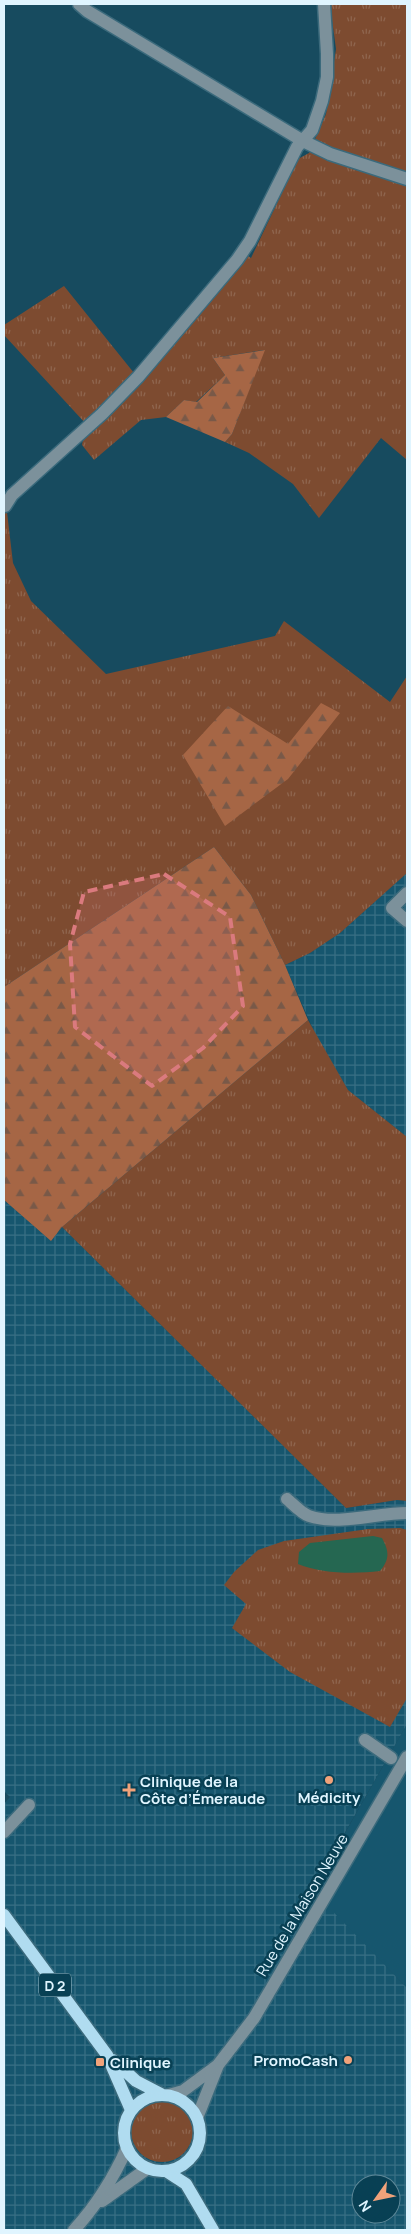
<svg xmlns="http://www.w3.org/2000/svg" width="411" height="2234" viewBox="0 0 411 2234" font-family="Manrope,sans-serif">
  <style>
    .built { fill: #16566e }
    .industrial { fill: url(#industrial-grid); fill-rule: evenodd }
    .grass { fill: url(#grass-tufts) }
    .forest { fill: url(#forest-firs) }
    .water { fill: #256751 }
    .lines { fill: none; stroke-linecap: round; stroke-linejoin: round }
    .minor-casing { stroke: #3b6a7c; stroke-width: 15 }
    .major-casing { stroke: #3b6a7c; stroke-width: 15 }
    .minor { stroke: #7c919b; stroke-width: 12 }
    .major { stroke: #b0dcf0; stroke-width: 12 }
    .marked { fill: #da7a7e; fill-opacity: 0.2; stroke: #da7a7e; stroke-width: 4; stroke-dasharray: 10 6; stroke-linejoin: round }
    .poi-dot { fill: #f0a27a; stroke: #084054; stroke-width: 2 }
    .labels { text-anchor: middle; dominant-baseline: central; stroke-width: 5; stroke-linejoin: round; paint-order: stroke }
    .shield { fill: #084054; stroke: #9fbfcc; stroke-width: 1 }
    .shield-label { font-size: 14px; font-weight: bold; fill: #e0f5ff }
    .poi-label { font-size: 15px; font-weight: bold; fill: #e0f5ff; stroke: #084054; text-anchor: start }
    .street-label { font-size: 15px; fill: #e0f5ff; stroke: #084054 }
  </style>
  <defs>
    <pattern id="industrial-grid" width="8" height="8" patternUnits="userSpaceOnUse" patternTransform="scale(1.25)"><rect width="8" height="8" fill="#16566e"/><path d="M0 4h8M4 0v8" fill="none" stroke="#386f84"/></pattern>
    <pattern id="grass-tufts" width="24" height="20" patternUnits="userSpaceOnUse" patternTransform="scale(1.25)"><rect width="24" height="20" fill="#7d4b30"/><path d="M3 7l-1-3M5 7V3M7 7l1-3M15 17l-1-3M17 17v-4M19 17l1-3" fill="none" stroke="#8f664f"/></pattern>
    <pattern id="forest-firs" width="22" height="20" patternUnits="userSpaceOnUse" patternTransform="scale(1.25)"><rect width="22" height="20" fill="#a66645"/><path d="M5 1l3.5 6h-7zM16 11l3.5 6h-7z" fill="#795948"/></pattern>
  </defs>
  <rect width="100%" height="100%" fill="#174b5f"/>
  <path class="built" d="M407,1724V1988L312,1891Z"/>
  <path class="industrial" d="M407,873V1137L348,1090L317,1038L285,965L310,953L340,933Z
    M4,1200L51,1241L62,1227L346,1508L397,1500L407,1501V1724L312,1890L407,1988V2230H4V1804L10,1797L4,1791ZM361,2184H391V2214H361Z"/>
  <path class="grass" d="M326,4H407V460L381,438L319,518L293,484L249,453L225,442L232,434L264,350L213,358L225,375L196,402L184,400L166,417L141,420L94,460L82,445L86,424L4,335V325L64,286L134,373L238,249L251,258L298,159L309,153L326,114L336,49L330,5Z
    M4,507L7,512L13,563L31,601L106,674L275,636L284,621L390,702L407,676V873L340,933L310,953L285,965L251,895L214,847L4,987Z
    M308,1020L348,1090L407,1137V1501L397,1500L346,1508L62,1227Z
    M400,1528L407,1530V1698L390,1727L290,1672L232,1628L246,1604L224,1585L234,1572L258,1550L284,1541L368,1529Z
    M131 2131a31 31 0 1 1 62 0a31 31 0 1 1-62 0Z"/>
  <path class="forest" d="M265,350L232,434L225,442L166,417L184,400L197,402L225,375L213,358Z
    M321,703L340,713L288,779L225,826L183,755L228,706L288,744Z
    M214,847L251,895L285,965L308,1020L62,1227L51,1241L4,1200V987Z"/>
  <path class="water" d="M373,1536L382,1538C389,1551 390,1559 380,1571C355,1574 322,1574 298,1564L299,1552L310,1543Z"/>
  <g class="lines">
    <defs>
      <path id="minor" d="M79,4L87,11L303,141L330,154L407,179
        M5,506L12,495L102,414L138,377L237,260L250,241L297,147L312,130L322,101L327,77V54L324,4
        M407,893L392,908L407,921
        M287,1499C293,1504 301,1513 309,1516C337,1526 377,1513 407,1513
        M365,1740L391,1758
        M4,1832L29,1805
        M169,2095L183,2091L218,2065L254,2018L407,1757
        M197,2118L218,2065
        M102,2201L148,2168
        M74,2230C97,2205 113,2179 127,2148"/>
      <path id="major" d="M4,1915L107,2055L131,2110
        M113,2060L136,2081L161,2094
        M124 2133a38 38 0 1 1 76 0a38 38 0 1 1-76 0Z
        M166,2171L186,2184L213,2230"/>
    </defs>
    <use href="#minor" class="minor-casing"/>
    <use href="#major" class="major-casing"/>
    <use href="#minor" class="minor"/>
    <use href="#major" class="major"/>
  </g>
  <path class="marked" d="M164,874L230,917L243,1006L203,1048L152,1086L75,1027L70,944L84,892Z"/>
  <g class="poi-dot">
    <circle cx="329" cy="1780" r="5"/>
    <path d="M126.5 1782.5h5v5h5v5h-5v5h-5v-5h-5v-5h5z"/>
    <circle cx="348" cy="2060" r="5"/>
    <rect x="95" y="2057" width="10" height="10" rx="2.5"/>
  </g>
  <g class="labels">
    <rect class="shield" x="39" y="1973.5" width="32" height="23" rx="4"/>
    <g class="shield-label">
      <text x="55" y="1985">D 2</text>
    </g>
    <g class="poi-label">
      <text x="140" y="1781">Clinique de la<tspan x="140" dy="17">Côte d’Émeraude</tspan></text>
      <text x="329" y="1797" text-anchor="middle">Médicity</text>
      <text x="338" y="2060" text-anchor="end">PromoCash</text>
      <text x="110" y="2062">Clinique</text>
    </g>
    <g class="street-label">
      <text transform="translate(302 1905) rotate(-59)">Rue de la Maison Neuve</text>
    </g>
  </g>
  <rect width="411" height="2234" fill="none" stroke="#e0f5ff" stroke-width="10"/>
  <g transform="translate(376 2199) rotate(237)"><circle r="24" fill="#084054" stroke="#5e8898"/>
  <path d="M0-4L9 19L0 12L-9 19Z" fill="#f0a27a"/>
  <text y="-8" font-size="14" font-weight="bold" text-anchor="middle" fill="#e0f5ff">N</text>
  </g>
</svg>
